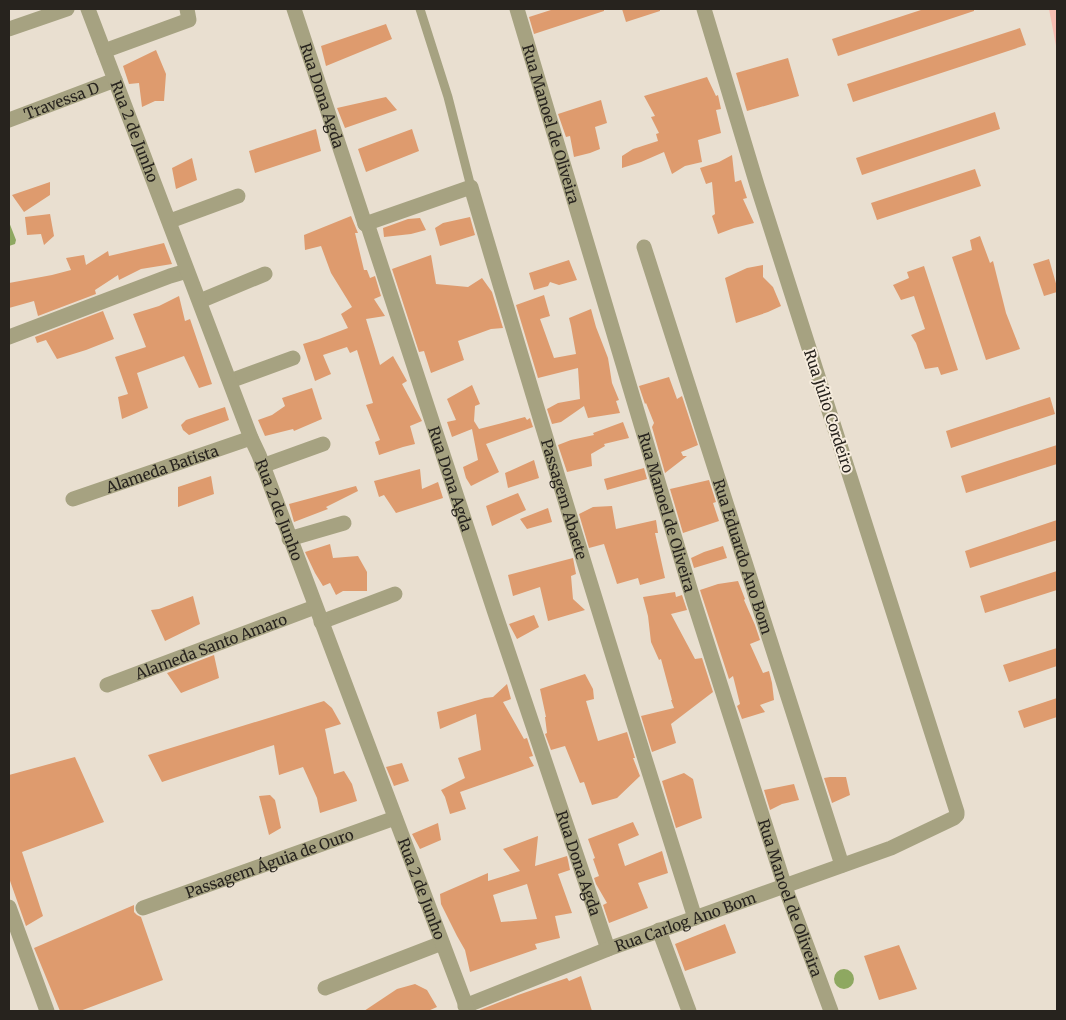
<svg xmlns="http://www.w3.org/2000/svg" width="1066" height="1020" viewBox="0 0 1066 1020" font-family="Merriweather,serif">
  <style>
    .green { fill: #f7bdb2 }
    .water { fill: #8ea861 }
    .building { fill: #de9b6e; fill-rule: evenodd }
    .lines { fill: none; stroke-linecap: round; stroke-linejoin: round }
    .service { stroke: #a6a281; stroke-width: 9 }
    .minor { stroke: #a6a281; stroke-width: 15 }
    .tertiary { stroke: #a6a281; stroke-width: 15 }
    .labels { text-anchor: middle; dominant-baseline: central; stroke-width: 4; stroke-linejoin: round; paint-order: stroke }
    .street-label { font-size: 15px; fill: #27231e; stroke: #f6ecdd }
  </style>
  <rect width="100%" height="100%" fill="#e9dfd0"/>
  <path class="green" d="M1049,9H1057V51Z"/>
  <path class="water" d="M9,222L16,240L15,244L9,246Z
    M834 979a10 10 0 1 1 20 0a10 10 0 1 1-20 0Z"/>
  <path class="building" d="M554,9H604V11L534,34L529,17Z
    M622,9H660V11L626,22Z
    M924,9H974V11L838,56L832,39Z
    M386,24L392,39L326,66L321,46Z
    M1020,28L1026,45L853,102L847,84Z
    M156,50L166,74L164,101H155L142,107L139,83L129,84L123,66Z
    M788,58L799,96L747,111L736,73Z
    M707,77L716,96L718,95L721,109L716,110L721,133L698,140L702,162L685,166L672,174L664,152L641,162L622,168V156L633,149L658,141L656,134L659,133L651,117L655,116L644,96Z
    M386,97L397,110L345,128L337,108Z
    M601,100L607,123L595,127L600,149L590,153L574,157L570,136L566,137L558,114Z
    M995,112L1000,129L862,175L856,158Z
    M316,129L321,151L255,173L249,151Z
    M412,129L419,151L366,172L358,149Z
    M732,155L735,182L741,180L747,198L743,199L754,223L734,228L718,234L712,216L715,214L712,182L706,184L700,168L719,162Z
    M192,158L197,180L176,189L172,168Z
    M975,169L981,186L877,220L871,203Z
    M50,182V195L24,212L12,195Z
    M50,214L54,236L44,245L41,234L27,235L25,217Z
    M351,216L358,233H355L364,270H367L370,278L375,276L381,296L374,299L385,316L366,319L380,365L393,356L407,381L402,384L422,421L410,426L415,444L403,447L379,455L375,442L380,440L366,405L373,403L357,350L350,353L347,347L323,355L331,374L315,381L303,344L319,339L348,328L341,314L352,307L331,273L321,246L305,250L304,235Z
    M470,217L475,235L440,246L435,228L443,223Z
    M420,218L426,230L411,234L384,237L383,228L408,219Z
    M980,236L990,263L993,261L1006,313L1020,349L986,360L952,257L972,250L970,240Z
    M164,243L172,264L141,269L119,280L118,275L95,290L96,294L38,316L34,301L9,308V283L52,275L71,270L66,258L84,255L86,265L108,251L109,256Z
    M431,255L436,284L468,287L482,278L492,292L503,328L491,329L458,341L464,360L431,373L424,351L419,352L392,269Z
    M1049,259L1057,287V292L1044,296L1033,264Z
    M569,260L577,280L559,285L550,282L548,286L534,290L529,273Z
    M763,265V277L773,287L781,306L768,312L736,323L725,278L747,268Z
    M924,266L958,370L941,375L938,367L925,369L916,343L911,335L925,329L914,296L901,300L893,285L909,278L907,272Z
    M544,295L550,316L540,319L554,358L576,354L571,326L569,318L591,309L596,327L608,358L612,383L619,400L616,401L620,413L588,418L584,406L561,422L552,424L547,409L558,403L580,399L578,368L538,378L516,305Z
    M179,296L185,321L190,319L212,384L199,388L184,356L137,373L148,408L122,419L118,397L128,394L115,357L146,347L133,314L159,306Z
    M103,311L114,339L86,350L57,359L46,340L37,343L35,337Z
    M669,377L677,399L682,396L698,445L681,452L683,456H687L665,473L652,427L654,423L646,403L645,404L639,386Z
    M472,385L480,404L475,406L474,421L479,429L525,417L527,420L530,418L533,427L486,444L499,472L471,486L466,478L463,467L478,460L472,429L452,437L447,422L456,420L447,399Z
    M312,388L322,419L294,431L293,429L265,436L258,420L272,415L285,406L282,398Z
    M1050,397L1055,414L951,448L946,431Z
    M225,407L229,420L189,435L183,430L181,425L186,420Z
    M623,422L629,438L604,444L605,446L591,454L592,466L567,472L558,445L571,440L594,435L593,433Z
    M1057,445V464L966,493L961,476Z
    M534,460L539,478L508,488L505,473Z
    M644,468L647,479L607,490L604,479Z
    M420,469L422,489L438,482L443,498L396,513L384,495L379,497L374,481Z
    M211,476L214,494L178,507V487Z
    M709,480L716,502L713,503L719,521L683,533L670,489Z
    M356,486L358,491L326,507L328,509L294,522L289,504Z
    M518,493L526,510L492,526L486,506Z
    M612,506L616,529L656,520L658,533H655L665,578L640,585L638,578L617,584L604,544L589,548L579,514L593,507Z
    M548,508L552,522L527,529L520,519Z
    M1057,520V540L970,568L965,551Z
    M330,544L333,558L358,556L367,572V591H343L336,595L330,583L323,586L315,573L305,552Z
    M723,546L727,558L694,568L691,558L704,552Z
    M573,558L576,574L571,576L573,599L585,610L548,621L540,587L513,596L508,575Z
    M1057,571V590L985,613L980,596Z
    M738,581L745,599L744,600L755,625L760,640L750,644L763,673L769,671L772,683L774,700L760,705L765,712L742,719L737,706L740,704L733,676L729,679L700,590L718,584Z
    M675,592L676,597L682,595L687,610L671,614L695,659L702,658L713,692L671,724L676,743L652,752L641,716L674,708L671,700H672L661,659L659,660L651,642L648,616L643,597Z
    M193,596L200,624L165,641L151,610L159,609Z
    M534,615L539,627L517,639L509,624Z
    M1057,648V666L1009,682L1003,665Z
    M214,655L219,678L181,693L167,673Z
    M585,674L593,689L594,699L586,701L598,741L627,732L635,758H633L640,776L617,798L592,805L584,782L580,783L565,746L551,750L545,734L547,733L545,717H546L540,689Z
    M507,684L511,699L503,702L524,739L527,738L533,756L529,757L534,766L460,792L466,809L450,814L445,797L441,790L465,778L458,758L481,750L476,714L440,729L437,712L485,698L493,697Z
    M1057,698V717L1024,728L1018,711Z
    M324,701L332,708L341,724L325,729L334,774L344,771L352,784L357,801L320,813L317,798L303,767L279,775L274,745L162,782L148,755Z
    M75,757L104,822L22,852L43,916L26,926L9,878V775Z
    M402,763L409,781L394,786L386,767Z
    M684,773L693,779L702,818L676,828L662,781Z
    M830,777H846L850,795L832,803L824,778Z
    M794,784L799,800L782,804L770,810L764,790Z
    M270,795L275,800L281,828L269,835L259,796Z
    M633,822L639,835L618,844L625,866L662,851L668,873L638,883L648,908L609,923L603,905L607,903L596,884L594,878L599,876L593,859L595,858L588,839Z
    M438,823L441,840L420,849L412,834Z
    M538,836L535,866L567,856L568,860L570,870L558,874L572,913L555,916L560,938L535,944L537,949L470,972L465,950L457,936L441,904L440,894L488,873V881L520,871L503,849ZM527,884L537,919L501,922L493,895Z
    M134,905V912L137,915L141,917L163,980L80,1011H60L34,948Z
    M725,924L736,953L685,971L675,944Z
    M899,945L917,989L879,1000L864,956Z
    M581,976L592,1011H477L518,995L567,978L569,981Z
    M415,984L427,990L437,1007L428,1011H364L397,989Z"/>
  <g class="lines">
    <path class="service" d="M420,9L448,97L471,187"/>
    <g class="minor">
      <path id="s1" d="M294,9L365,224L368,226L494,610L608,949"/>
      <path id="s2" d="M517,9L694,602L785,887L831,1011"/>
      <path d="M9,29L67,9"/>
      <path d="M104,51L189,20L187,9"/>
      <path id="s3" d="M9,120L115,80"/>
      <path d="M170,221L238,196"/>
      <path id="s4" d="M365,224L471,187C543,431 618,675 695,918"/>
      <path id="s5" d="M644,247L842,865"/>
      <path d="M200,301L265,274"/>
      <path d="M9,337L170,276L187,271"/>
      <path d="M230,381L293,358"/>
      <path d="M262,466L323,444"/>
      <path id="s6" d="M73,499L251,438"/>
      <path d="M289,539L344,523"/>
      <path d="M321,622L395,594"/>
      <path id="s7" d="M107,685L315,607"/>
      <path d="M9,907L47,1011"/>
      <path id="s8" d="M143,908L395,818"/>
      <path d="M659,930L689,1011"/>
      <path d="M325,988L442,943"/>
      <path id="s9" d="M465,1006L608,949L891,848L954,818L957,815V812L757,185L704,9"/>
    </g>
    <path class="tertiary" id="s10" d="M88,9C143,152 198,295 251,438L259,455L468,1011"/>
  </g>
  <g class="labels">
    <g class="street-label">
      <text stroke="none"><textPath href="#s1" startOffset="91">Rua Dona Agda</textPath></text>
      <text stroke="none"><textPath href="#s3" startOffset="56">Travessa D</textPath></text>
      <text stroke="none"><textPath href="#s2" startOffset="120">Rua Manoel de Oliveira</textPath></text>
      <text stroke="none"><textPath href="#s10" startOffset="131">Rua 2 de Junho</textPath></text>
      <text transform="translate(829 411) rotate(72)">Rua Júlio Cordeiro</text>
      <text stroke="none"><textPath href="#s6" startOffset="94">Alameda Batista</textPath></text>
      <text stroke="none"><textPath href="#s1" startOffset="496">Rua Dona Agda</textPath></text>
      <text stroke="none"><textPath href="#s4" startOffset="438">Passagem Abaete</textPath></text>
      <text stroke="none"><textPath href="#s10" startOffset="536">Rua 2 de Junho</textPath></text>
      <text stroke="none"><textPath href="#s2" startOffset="525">Rua Manoel de Oliveira</textPath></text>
      <text stroke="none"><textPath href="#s5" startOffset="325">Rua Eduardo Ano Bom</textPath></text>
      <text stroke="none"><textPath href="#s7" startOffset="111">Alameda Santo Amaro</textPath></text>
      <text stroke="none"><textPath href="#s8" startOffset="134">Passagem Águia de Ouro</textPath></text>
      <text stroke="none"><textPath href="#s1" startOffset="901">Rua Dona Agda</textPath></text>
      <text stroke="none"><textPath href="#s10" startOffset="941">Rua 2 de Junho</textPath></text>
      <text stroke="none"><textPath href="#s2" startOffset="930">Rua Manoel de Oliveira</textPath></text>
      <text stroke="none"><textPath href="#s9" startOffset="236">Rua Carlog Ano Bom</textPath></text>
    </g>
  </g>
  <rect width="1066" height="1020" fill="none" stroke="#27231e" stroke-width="20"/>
</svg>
